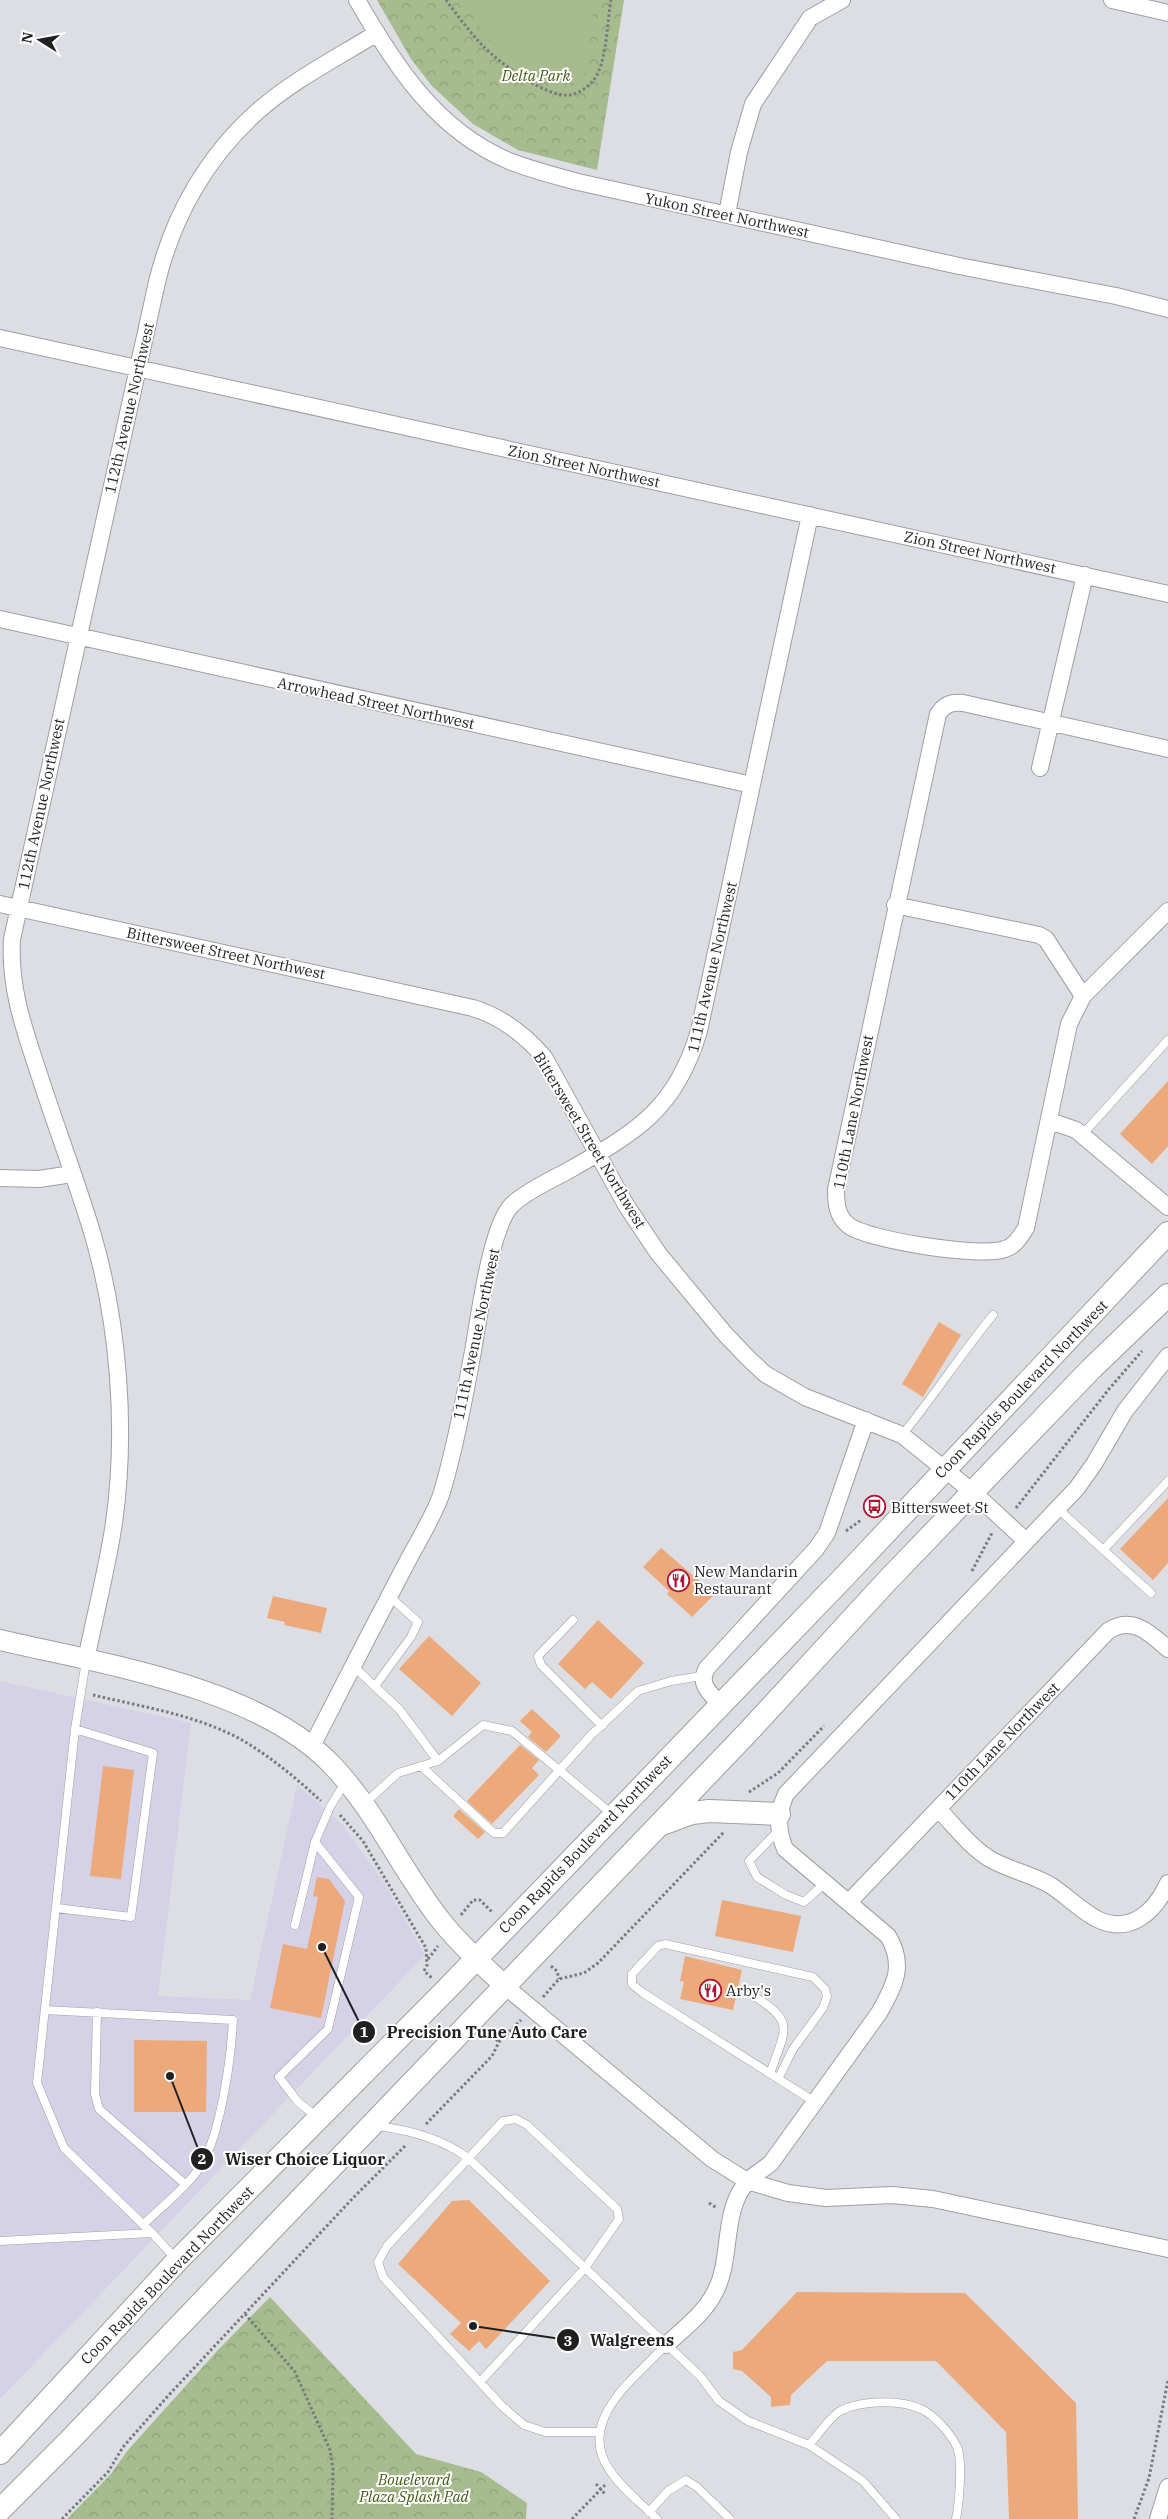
<svg xmlns="http://www.w3.org/2000/svg" width="1168" height="2519" viewBox="0 0 1168 2519" font-family="'IBM Plex Serif',serif">
  <style>
    .commercial { fill: #d5d1e6 }
    .park { fill: url(#park-crowns) }
    .garden { fill: #a6bb8e }
    .building { fill: #eca97b }
    .lines { fill: none; stroke-linecap: round; stroke-linejoin: round }
    .service-casing { stroke: #9e9fa4; stroke-width: 9 }
    .minor-casing { stroke: #9e9fa4; stroke-width: 18 }
    .tertiary-casing { stroke: #9e9fa4; stroke-width: 22 }
    .secondary-casing { stroke: #9e9fa4; stroke-width: 24 }
    .path { stroke: #797a7e; stroke-width: 3; stroke-dasharray: 2.5 2.5; stroke-linecap: butt }
    .service { stroke: #fff; stroke-width: 8 }
    .minor { stroke: #fff; stroke-width: 16 }
    .tertiary { stroke: #fff; stroke-width: 20 }
    .secondary { stroke: #fff; stroke-width: 22 }
    .labels { text-anchor: middle; dominant-baseline: central; stroke-width: 4; stroke-linejoin: round; paint-order: stroke }
    .park-label { font-size: 15px; font-style: italic; fill: #3f5a0f; stroke: #fff }
    .street-label { font-size: 15px; fill: #1f2022; stroke: #fff }
    .poi-label { font-size: 15px; fill: #1f2022; stroke: #fff; text-anchor: start }
    .leader { fill: none; stroke: #1f2022; stroke-width: 2 }
    .callout-dot { fill: #1f2022; stroke: #fff; stroke-width: 2 }
    .mark-label { font-size: 15px; text-anchor: middle; font-weight: bold; fill: #fff }
    .callout-label { font-size: 16px; text-anchor: middle; font-weight: bold; fill: #1f2022; stroke: #fff; stroke-width: 4; stroke-linejoin: round; paint-order: stroke }
  </style>
  <defs>
    <pattern id="park-crowns" width="20" height="18" patternUnits="userSpaceOnUse" patternTransform="scale(1.25)"><rect width="20" height="18" fill="#a6bb8e"/><path d="M2 6a3 3 0 1 1 6 0M12 15a3 3 0 1 1 6 0" fill="none" stroke="#8ea07a"/></pattern>
  </defs>
  <rect width="100%" height="100%" fill="#dcdee3"/>
  <path class="commercial" d="M0,1681L191,1723L158,1996L250,2000L297,1785L342,1824L386,1886L425,1955L0,2399Z"/>
  <path class="park" d="M377,0H624L597,170L518,150L473,124L432,86L411,59Z
    M270,2297L416,2454L481,2472L527,2503L526,2519H67L110,2475L128,2450L218,2350Z"/>
  <path class="garden" d="M462,0H595L585,73L573,81C556,78 536,75 521,67C500,55 473,20 462,0Z"/>
  <path class="building" d="M1168,1081V1146L1152,1164L1120,1134Z
    M939,1322L961,1335L923,1397L902,1384Z
    M1168,1498V1563L1153,1580L1120,1549Z
    M661,1548L715,1594L692,1617L667,1594L669,1591L643,1567Z
    M273,1596L327,1608L321,1633L284,1625L285,1622L267,1618Z
    M598,1620L644,1663L611,1699L592,1682L585,1689L558,1664Z
    M429,1636L481,1683L452,1716L399,1669Z
    M532,1709L561,1736L546,1752L528,1737L532,1732L520,1721Z
    M520,1745L539,1760L532,1768L539,1775L492,1824L467,1801Z
    M103,1766L134,1770L121,1879L90,1876Z
    M459,1809L485,1832L478,1839L453,1816Z
    M317,1877L329,1879L345,1901L321,2018L270,2008L283,1944L307,1949L318,1897L313,1896Z
    M722,1900L801,1916L793,1952L715,1936Z
    M685,1956L742,1970L733,2010L680,1999L684,1982L680,1981Z
    M134,2040L207,2041L206,2112H134Z
    M469,2200L550,2281L486,2349L479,2341L469,2351L450,2334L461,2323L398,2264L452,2201Z
    M797,2292L965,2293L1076,2403L1078,2519H1009L1006,2432L936,2361H827L791,2395L790,2405L771,2407V2397L742,2371L733,2369V2352L742,2350Z"/>
  <g class="lines">
    <defs>
      <path id="service" d="M1082,1135L1168,1040
        M902,1435C934,1396 961,1354 993,1315
        M1057,1508L1151,1593
        M1103,1550L1168,1481
        M573,1620L538,1656L541,1665L602,1726
        M86,1661L75,1729L37,2083L64,2148L152,2233
        M353,1666L399,1709L438,1761
        M375,1686L411,1637L418,1622L389,1596
        M421,1766L494,1833H503L591,1735L638,1691L671,1681L702,1676
        M365,1803L398,1773L438,1761L483,1725L512,1731L612,1814
        M778,1831L749,1861L757,1877L786,1895L804,1902L825,1883
        M56,1908L131,1917L153,1753L75,1729
        M295,1925L315,1842
        M744,1989C793,2022 790,2020 770,2073
        M45,2010L233,2020C231,2058 220,2146 195,2174C180,2193 160,2208 143,2225
        M97,2012L95,2094L99,2109L185,2184
        M778,2079L793,2049L823,2008L827,1997L825,1989L813,1977L665,1944L658,1946L632,1974V1984L643,1993L815,2102
        M317,2117L298,2102L279,2077L328,2029L359,1897L315,1842L330,1807L346,1781
        M377,2126C409,2130 443,2139 468,2158L700,2376L719,2401L748,2421L809,2445C818,2435 829,2418 840,2411C862,2400 901,2399 923,2410C935,2416 951,2434 957,2447C963,2460 959,2504 956,2519
        M0,2241L152,2233L176,2259
        M480,2382L585,2268L619,2219L617,2209L527,2125L516,2119L503,2121L387,2246L378,2262L383,2277L502,2406L524,2425L545,2432H599
        M809,2445L863,2481L896,2519
        M649,2512L668,2491L686,2480L697,2487L730,2519
        M657,2519C641,2503 621,2488 609,2469C576,2420 636,2377 666,2345"/>
      <path id="minor" d="M357,0C395,66 436,130 509,161C532,170 555,176 578,182L959,266L1116,296L1168,309
        M1112,0L1168,13
        M727,214L739,152L753,104L810,18L842,0
        M0,338L1168,594
        M0,619L752,785
        M1168,749L963,703C951,702 945,704 938,714L836,1190C836,1203 837,1216 848,1225C866,1240 981,1258 1005,1249C1015,1246 1020,1237 1026,1228L1069,1024L1083,996L1168,911
        M1040,768L1085,575
        M0,904L473,1008C502,1017 524,1034 544,1057L626,1205L658,1253L725,1334L748,1358L765,1374L805,1397L902,1435L974,1493L1025,1540
        M895,905L1039,935L1046,939L1083,996
        M1050,1121L1076,1130L1168,1207
        M0,1178L39,1179L72,1174
        M86,1660C95,1615 107,1569 114,1523C127,1430 119,1323 92,1232C76,1179 56,1127 39,1074C24,1029 9,987 12,939L157,282C173,216 207,156 258,111C293,80 337,58 377,33
        M720,1704C709,1692 698,1684 707,1668L816,1549L827,1533L866,1420
        M312,1746C342,1687 373,1627 404,1568C415,1546 435,1515 442,1492C455,1448 465,1396 473,1351C479,1318 490,1231 510,1207C519,1196 550,1180 564,1173C634,1133 675,1112 699,1031L810,515
        M938,1809C954,1825 970,1847 990,1859C1009,1870 1031,1874 1050,1885C1066,1895 1080,1910 1097,1919C1130,1935 1155,1912 1168,1883
        M849,1902L1108,1631C1132,1615 1150,1633 1168,1649
        M506,1987L712,2159L747,2181L788,2193L826,2198L892,2195L933,2199L1168,2249
        M666,2345C683,2329 704,2314 715,2292C733,2258 721,2212 747,2182C753,2175 764,2169 771,2163L879,2013C894,1986 906,1966 888,1936L785,1849C777,1829 777,1814 786,1794L1077,1488L1094,1464L1125,1411L1168,1356
        M1158,2519L1168,2487"/>
      <path id="tertiary" d="M0,1640C102,1664 258,1687 332,1765C377,1812 402,1872 442,1922C461,1946 484,1966 506,1987"/>
      <path id="secondary" d="M662,1824L692,1813L709,1811L779,1814
        M0,2453L177,2261L446,1990L844,1577L1168,1233
        M0,2510L70,2440L749,1731L887,1581L1091,1369L1168,1295"/>
    </defs>
    <use href="#service" class="service-casing"/>
    <use href="#minor" class="minor-casing"/>
    <use href="#tertiary" class="tertiary-casing"/>
    <use href="#secondary" class="secondary-casing"/>
    <path class="path" d="M446,0C457,15 469,31 482,45C498,62 546,98 570,95C578,94 588,87 593,81C607,64 607,22 611,0
      M1016,1508L1109,1389L1142,1351
      M846,1531L861,1520
      M972,1571L992,1533
      M93,1695C143,1707 197,1715 242,1740C271,1757 296,1778 321,1801
      M749,1792L778,1773L824,1726
      M340,1815L363,1841L426,1948L427,1965L424,1971L432,1978
      M461,1915L473,1900H480L493,1913
      M428,1959L438,1946
      M551,1966L557,1971L559,1979
      M543,1997L559,1979L584,1973L598,1963L724,1832
      M489,2032L499,2042
      M426,2124L492,2056L499,2042L521,2020
      M709,2203L717,2208
      M245,2314L295,2372L330,2450L333,2469L332,2519
      M596,2484L605,2494
      M62,2519L108,2472L123,2447L167,2397L352,2199L406,2145
      M572,2519L605,2485
      M1134,2519L1149,2478L1168,2380"/>
    <use href="#service" class="service"/>
    <use href="#minor" class="minor"/>
    <use href="#tertiary" class="tertiary"/>
    <use href="#secondary" class="secondary"/>
  </g>
  <defs>
    <symbol id="bus-ring" viewBox="-11 -11 22 22"><circle r="9.5" fill="#fff" stroke="#ac1633" stroke-width="1.5"/><path d="M-5-6H5V4H4V6H2V4H-2V6H-4V4H-5ZM-3.5-4V0h7V-4ZM-3.5 1.2v1.5H-2V1.2ZM2 1.2v1.5H3.5V1.2Z" fill="#ac1633"/></symbol>
    <symbol id="restaurant-ring" viewBox="-11 -11 22 22"><circle r="9.5" fill="#fff" stroke="#ac1633" stroke-width="1.5"/><path d="M-5-6h1v4h1v-4h1v4h1v-4h1v5L-1.5 .5V6h-2V.5L-5-1ZM5-6V6H3V1.5H1.5Q1.5-4 5-6Z" fill="#ac1633"/></symbol>
  </defs>
  <g fill-rule="evenodd">
    <use href="#bus-ring" x="862" y="1494" width="25" height="25"/>
    <use href="#restaurant-ring" x="666" y="1568" width="25" height="25"/>
    <use href="#restaurant-ring" x="698" y="1978" width="25" height="25"/>
  </g>
  <g class="labels">
    <g class="park-label">
      <text x="536" y="75">Delta Park</text>
      <text x="414" y="2479">Bouelevard<tspan x="414" dy="17">Plaza Splash Pad</tspan></text>
    </g>
    <g class="street-label">
      <text transform="translate(727 215) rotate(12)">Yukon Street Northwest</text>
      <text transform="translate(129 408) rotate(-77)">112th Avenue Northwest</text>
      <text transform="translate(584 466) rotate(12)">Zion Street Northwest</text>
      <text transform="translate(980 552) rotate(12)">Zion Street Northwest</text>
      <text transform="translate(376 703) rotate(12)">Arrowhead Street Northwest</text>
      <text transform="translate(41 804) rotate(-78)">112th Avenue Northwest</text>
      <text transform="translate(226 953) rotate(12)">Bittersweet Street Northwest</text>
      <text transform="translate(712 967) rotate(-77)">111th Avenue Northwest</text>
      <text transform="translate(853 1112) rotate(-79)">110th Lane Northwest</text>
      <text transform="translate(590 1140) rotate(59)">Bittersweet Street Northwest</text>
      <text transform="translate(476 1334) rotate(-78)">111th Avenue Northwest</text>
      <text transform="translate(1021 1389) rotate(-46)">Coon Rapids Boulevard Northwest</text>
      <text transform="translate(1002 1741) rotate(-46)">110th Lane Northwest</text>
      <text transform="translate(585 1844) rotate(-46)">Coon Rapids Boulevard Northwest</text>
      <text transform="translate(167 2275) rotate(-46)">Coon Rapids Boulevard Northwest</text>
    </g>
    <g class="poi-label">
      <text x="891" y="1507">Bittersweet St</text>
      <text x="694" y="1571">New Mandarin<tspan x="694" dy="17">Restaurant</tspan></text>
      <text x="726" y="1990">Arby's</text>
    </g>
  </g>
  <path class="leader" d="M322 1947L364 2032M170 2076L202 2159M473 2326L568 2340"/>
  <g class="callout-dot">
    <circle cx="322" cy="1947" r="5"/>
    <circle cx="170" cy="2076" r="5"/>
    <circle cx="473" cy="2326" r="5"/>
    <circle cx="364" cy="2032" r="12"/>
    <circle cx="202" cy="2159" r="12"/>
    <circle cx="568" cy="2340" r="12"/>
  </g>
  <g class="mark-label">
    <text x="364" y="2037">1</text>
    <text x="202" y="2164">2</text>
    <text x="568" y="2346">3</text>
  </g>
  <g class="callout-label">
    <text x="487" y="2038">Precision Tune Auto Care</text>
    <text x="305" y="2165">Wiser Choice Liquor</text>
    <text x="632" y="2346">Walgreens</text>
  </g>
  <g transform="translate(40 40) rotate(281)" stroke="#ffffff" stroke-width="4" paint-order="stroke">
  <path d="M0-4L9 19L0 12L-9 19Z" fill="#1f2022"/>
  <text y="-8" font-size="14" font-weight="bold" text-anchor="middle" fill="#1f2022">N</text>
  </g>
</svg>
